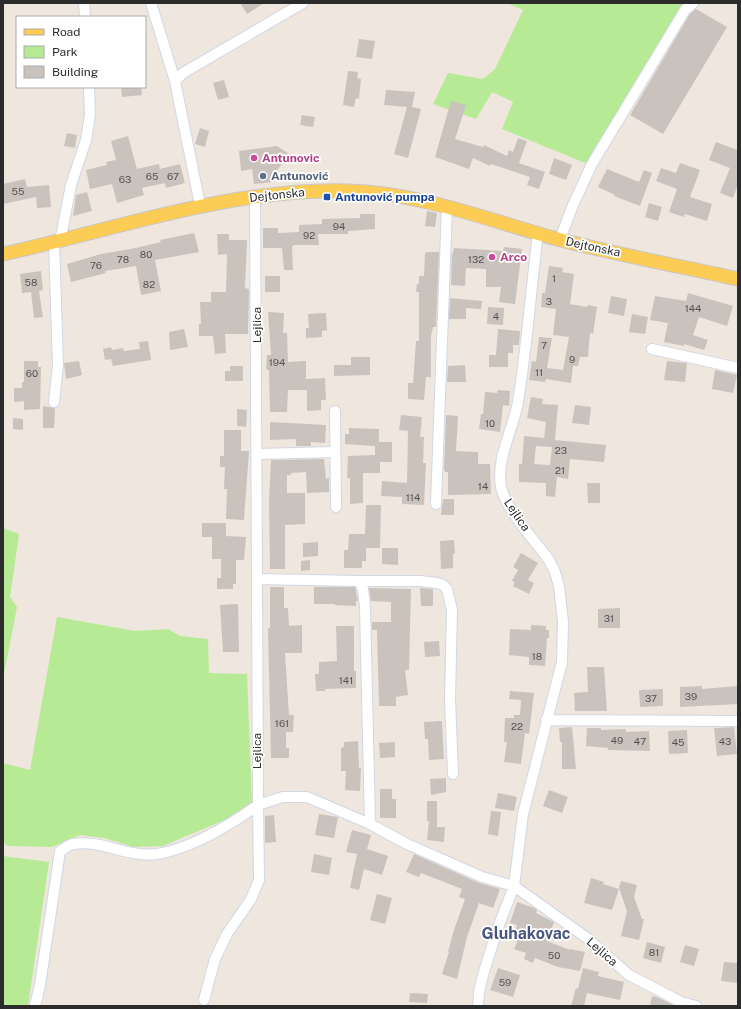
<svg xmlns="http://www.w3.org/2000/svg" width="741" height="1009" viewBox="0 0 741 1009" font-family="'Public Sans',sans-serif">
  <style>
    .green { fill: #b7ea95 }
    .building { fill: #cac3bd; fill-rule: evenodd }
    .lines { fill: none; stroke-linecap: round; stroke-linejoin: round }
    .minor-casing { stroke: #d2d7e6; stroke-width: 12 }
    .major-casing { stroke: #c8c8c8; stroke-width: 15 }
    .minor { stroke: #fff; stroke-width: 10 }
    .major { stroke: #fdcc54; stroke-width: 13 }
    .hotel-dot { fill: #d1479c; stroke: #fff; stroke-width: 1.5 }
    .service-dot { fill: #5c6f8a; stroke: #fff; stroke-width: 1.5 }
    .transit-dot { fill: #1a4fb4; stroke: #fff; stroke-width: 1.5 }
    .labels { text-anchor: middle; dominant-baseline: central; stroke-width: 3.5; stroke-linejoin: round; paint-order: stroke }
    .number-label { font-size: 10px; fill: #545250 }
    .hotel-label { font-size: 12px; font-weight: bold; fill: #b23c85; stroke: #fff; text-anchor: start }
    .service-label { font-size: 12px; font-weight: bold; fill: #4e5e75; stroke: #fff; text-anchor: start }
    .street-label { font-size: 12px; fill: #2c2c2c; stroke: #fff }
    .transit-label { font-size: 12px; font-weight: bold; fill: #164399; stroke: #fff; text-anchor: start }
    .district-label { font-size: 16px; font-weight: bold; fill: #485581; stroke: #fff }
  </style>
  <rect width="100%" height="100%" fill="#efe6dd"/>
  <path class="green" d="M507,3L684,4L588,164L502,129L513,102L492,92L476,119L433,104L448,73L483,79L495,69L523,10Z
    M3,528L19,534L10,597L17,607L3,679Z
    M57,617L135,631L168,629L180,636L208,639L209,673L247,674L252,804L234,816L163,846L134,847L104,838L80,835L52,847L8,846L3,843V763L30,770Z
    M3,856L49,862L28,1006H3Z"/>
  <path class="building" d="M240,3H264L247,14Z
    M696,9L727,27L663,134L630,115L690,14Z
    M359,39L375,41L372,59L356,57Z
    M348,71L358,72L357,78L361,79L359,99L356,98L354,107L343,105Z
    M224,80L229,97L218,100L213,83Z
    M121,87H141L142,95L122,97Z
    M386,90L415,92L412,107L421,109L408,158L394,154L407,107L384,105Z
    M451,101L466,105L455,139L483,147L484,145L507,156L509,150L513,152L518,138L527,141L519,163L545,172L539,189L527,185L530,177L491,164L490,166L473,158L469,169L435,157Z
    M302,115L315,117L313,127L300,125Z
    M200,128L209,131L205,147L195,144Z
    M67,133L77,135L75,148L64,146Z
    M128,136L137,169L159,164L160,169L180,164L185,183L166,188L165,183L142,188L144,195L117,203L112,184L90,189L86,170L107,165L106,162L116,160L111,141Z
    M716,142L737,150L738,149V184L733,198L720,193L730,168L709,160Z
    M277,146L289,154L273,176L274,182L254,184L252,169L241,171L239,151Z
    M554,158L572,165L566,180L549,174Z
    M680,163L700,170L690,197L712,204L707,221L685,214L684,217L669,212L677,189L656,181L661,168L676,173Z
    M607,169L639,182L644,170L652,173L640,206L614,196L615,195L598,187Z
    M25,179L27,187L49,185L51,207L37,208L36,197L3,204V184Z
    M87,192L92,211L73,216L76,195Z
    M649,203L662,207L658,221L645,217Z
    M427,211L437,213L435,227L425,226Z
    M360,214H375V229L348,231V234H318L319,245H294L292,247L293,270H284L282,248H263V228H278V233L299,232V225L322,224V219L360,218Z
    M194,233L199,252L155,260L161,291L141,295L136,266L105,271L106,273L71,282L67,264L101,254L136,248L161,242L160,240Z
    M217,234H229V240H247L245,288L249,289V294L248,334H225L226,353L215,354L213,336H199V324H201L200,302H211V292H226L227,254L218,255Z
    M504,247L522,249L515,304L499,302L501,287H486V269L466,268L465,286L451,285L452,253H453L454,248L503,251Z
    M427,252H439L436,327H433L431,336V377H426L424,400L408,399V383H413L416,341H419V292H416L417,284H419V276H424L425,253Z
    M549,266L563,268L562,272L574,274L570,304L587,307L588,305L597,307L593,334L590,333L588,357H580L578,366H573L571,383L546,379L545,382L529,380L532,361L536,362L539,337L552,338L547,368L563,370L569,337L553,335L556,309L541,307L542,293H545Z
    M41,271L43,290L39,291L43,317L34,318L31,292L22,293L20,274Z
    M265,276H280V292H265Z
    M688,293L733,306L727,326L699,317L693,335L708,340L704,350L684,344V346L664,342L668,323L650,320L655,296L686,301Z
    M611,296L627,299L624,316L608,313Z
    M450,298L482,301L481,309L466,308V319H449Z
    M488,307L504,308L503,325L487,324Z
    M268,312L284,313L283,333H287L288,362L306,361V379L325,378L326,400H321V410L307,411V390H288L287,412H270L269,370L266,369L267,355H271Z
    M326,313L327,330L322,331V337L306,338V328H309L308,314Z
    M632,314L648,317L645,334L629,332Z
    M184,329L188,347L170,350L169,332Z
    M498,329L520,331L519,345H513V353H508V367H489V355H496Z
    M148,341L151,360L113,366L111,359L105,360L103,349L111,347L112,350L123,348L124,351L140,349L139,342Z
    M351,357H370V375L334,376V365H351Z
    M24,361H38V367H41L40,409L24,410V401L14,402V388H22V382H24Z
    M79,361L82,375L66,379L64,363Z
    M667,361L687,363L685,382L664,380Z
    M465,365L466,382H447L448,366Z
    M230,366H243V381H225V371H230Z
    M715,370L737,375L733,393L712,389Z
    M498,390L510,391L509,406L503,405L500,432L479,429L481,414H483L485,392L497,393Z
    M531,397L543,399L542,404L558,405L555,440L606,445L604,462L570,459L568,479L557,477L555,497L546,496V483L519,482V464H522L524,436L544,438L546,422L527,418ZM536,446L552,447L550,465L534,464Z
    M575,405L591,407L589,425L572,423Z
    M43,406L55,408L54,428H43Z
    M237,409L247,410L246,427L237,426Z
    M401,415L422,417L420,437H424L423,463H426L424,505L402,504V497L381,496L382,481L407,483L408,431L399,430Z
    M446,415L458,416L456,451L478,452V464H490L491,494L448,495V472H445L444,469Z
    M13,418L23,419V430L13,429Z
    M270,422L326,425L325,443L311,442V446H296V439L270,440Z
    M349,428L379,429V442H392V462H380V473H363V503L350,504V478H347L348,456L375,455V446L345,444V434H349Z
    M224,430H241V451H249L244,520L226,519L227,489H224L225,467H220V456H224Z
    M324,459L326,479L329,478V492L307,493L306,472L291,473V475H287V493H305V524L285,525V569H270L269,501L271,460Z
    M587,483H600V503H588Z
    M443,499H454V515H441Z
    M366,505H381L380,548H366V561H362V568H344V550H348L349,534H365Z
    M202,523H226V536L246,537L244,560H236V584H233V589H217V578H221V559H212V537H202Z
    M454,540L455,554H453V568L441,569L440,541Z
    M318,542V556L303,557V543Z
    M382,548H398V565L382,564Z
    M521,553L538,563L528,580L534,583L529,594L513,586L515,582L512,581L518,570L513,567Z
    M310,560V570L301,571V561Z
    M270,587H284V608H288L289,626L302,625V653H285L289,715H294L293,732H286V748H289V758H271L268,628H270Z
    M314,587H355L358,601H356V606L335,605V604H314Z
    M369,588L411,589L409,670H405L408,695L396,697V706H379L377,630H372V622H391V602L371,601Z
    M420,588L433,589V606H421Z
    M238,604L239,652H223L220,605Z
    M620,608V628H598V609Z
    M531,625L546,626V630H549V638H547L545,666L529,665V657L509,655L510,629L531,630Z
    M336,626H354V671H356V688L325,689V691H316L315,674H319V662L337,661Z
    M439,641L440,656L425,657L424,642Z
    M587,667H604L607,711H575L574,693L588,692Z
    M702,686V689L738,686V704L680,707V687Z
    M663,689V706L640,707L639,690Z
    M510,691L534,693L529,734L525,733L521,764L504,762L507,742H504L505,718H514V715H520L521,700L509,699Z
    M442,721L444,759L429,760L428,739H425L424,722Z
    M572,727L576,769H562V742H560L559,728Z
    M734,727L737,754L717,756L714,728Z
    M587,728H601V730L626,729V732L649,731L650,751L608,750V748L586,746Z
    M687,730L688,753L669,754L668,731Z
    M358,741L359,768H361L360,791L345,790L346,771H341V748L344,747V742Z
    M395,742V757L380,758L379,743Z
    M446,778V792L431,795L430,779Z
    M380,789H392V799H396V818H380Z
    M549,790L568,797L562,813L543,806Z
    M498,793L517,797L514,811L495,808Z
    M427,801H437V827H445L444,842L427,840L429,821H427Z
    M491,811L501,812L498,836L488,834Z
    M319,814L338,817L334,838L315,835Z
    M274,815L276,842L265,843V816Z
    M352,830L371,835L367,849L388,856L382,875L364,869L359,890L350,888L357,854L346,852Z
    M314,854L332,858L329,875L311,872Z
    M414,854L479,883L500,889L493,908L479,903L467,937L457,979L442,974L449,952H448L453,933L465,899L459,897L462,889L421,873L419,877L406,872Z
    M591,878L604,882L603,884L619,889L612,910L584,903Z
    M621,881L637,885L634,897L642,919H644L639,940L621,936L627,911L619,888Z
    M377,894L392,898L385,924L370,920Z
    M517,902L534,908L537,910L536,913L554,922L547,941L570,950V949L585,952L580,971L558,967L535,958L533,963L524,959L526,953L514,949L518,940L512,938L517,925L510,923Z
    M647,942L665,947L661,963L643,958Z
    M685,945L699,949L694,966L680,962Z
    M724,962L738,963V983L721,981Z
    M498,968L520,975L513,997L490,990Z
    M583,968L599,972L598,976L624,982L620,1000L587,993L584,1006H571L576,988L578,989Z
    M410,993L428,994L427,1003L409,1002Z
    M652,996L659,998L675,1006H650Z"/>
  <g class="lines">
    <defs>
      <path id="minor" d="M84,3L85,17
        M151,3L175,81L200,205
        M175,81L183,73L303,3
        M255,196L257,579L359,581L363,589L365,607L370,824L407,844L482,877L514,886L587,938L629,975L681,1002L696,1006
        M560,239L573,205L592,164L685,10L693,3
        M60,242L71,185L86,140L90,115L89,87
        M652,349L738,368
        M54,402L58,365L54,243
        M335,411L336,507
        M258,454L335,452
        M436,504L447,206
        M257,579L258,805L283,797H307L370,824
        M359,581H420L437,583L443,585L447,589L452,610L450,699L453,774
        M546,720L738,721
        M204,1000L215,959L227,934L251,899L259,880L258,805
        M35,1006L40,985L60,851C64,849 68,845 73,844C101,839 128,858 157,854C193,848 230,825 258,805
        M478,1006L479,992L483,975L497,930L514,886L523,814L562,662L563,622L559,586L555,572L549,560C535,541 506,510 501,487C496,458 513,430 518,402C527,346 531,289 538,233"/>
      <path id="major" d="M3,254C117,229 230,188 348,191C422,193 490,221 561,240C619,255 679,266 738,279"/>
    </defs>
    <use href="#minor" class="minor-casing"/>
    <use href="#major" class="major-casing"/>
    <use href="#minor" class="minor"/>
    <use href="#major" class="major"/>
  </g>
  <g class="hotel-dot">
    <circle cx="254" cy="158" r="4"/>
    <circle cx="492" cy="257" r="4"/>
  </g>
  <circle class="service-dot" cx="263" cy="176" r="4"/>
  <rect class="transit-dot" x="323" y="193" width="8" height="8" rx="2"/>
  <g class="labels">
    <g class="number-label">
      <text x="152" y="176">65</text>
      <text x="173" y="176">67</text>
      <text x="125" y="179">63</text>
      <text x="18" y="191">55</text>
      <text x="339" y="226">94</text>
      <text x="309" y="235">92</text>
      <text x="146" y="254">80</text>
      <text x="123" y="259">78</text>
      <text x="476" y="259">132</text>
      <text x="96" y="265">76</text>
      <text x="554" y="278">1</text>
      <text x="31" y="282">58</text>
      <text x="149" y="284">82</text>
      <text x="549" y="301">3</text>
      <text x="693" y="308">144</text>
      <text x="496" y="316">4</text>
      <text x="544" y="345">7</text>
      <text x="572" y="359">9</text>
      <text x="277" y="362">194</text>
      <text x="539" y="372">11</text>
      <text x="32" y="373">60</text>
      <text x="490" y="423">10</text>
      <text x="561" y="450">23</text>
      <text x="560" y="470">21</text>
      <text x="483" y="486">14</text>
      <text x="413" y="497">114</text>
      <text x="609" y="618">31</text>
      <text x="537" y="656">18</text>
      <text x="346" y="680">141</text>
      <text x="691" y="696">39</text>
      <text x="651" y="698">37</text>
      <text x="282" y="723">161</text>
      <text x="517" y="726">22</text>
      <text x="617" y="740">49</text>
      <text x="640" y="741">47</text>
      <text x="725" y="741">43</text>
      <text x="678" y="742">45</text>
      <text x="654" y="952">81</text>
      <text x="554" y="955">50</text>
      <text x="505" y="982">59</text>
    </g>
    <g class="hotel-label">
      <text x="262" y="158">Antunovic</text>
      <text x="500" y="257">Arco</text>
    </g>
    <g class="service-label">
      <text x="271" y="176">Antunović</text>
    </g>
    <g class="street-label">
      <text transform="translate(277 195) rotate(-6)">Dejtonska</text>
      <text transform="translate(593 247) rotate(12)">Dejtonska</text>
      <text transform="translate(257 325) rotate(-90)">Lejlica</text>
      <text transform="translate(517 515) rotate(56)">Lejlica</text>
      <text transform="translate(257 751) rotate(-90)">Lejlica</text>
      <text transform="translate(602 952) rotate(41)">Lejlica</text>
    </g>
    <g class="transit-label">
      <text x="335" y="197">Antunović pumpa</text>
    </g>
    <g class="district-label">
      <text x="526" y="933">Gluhakovac</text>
    </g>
  </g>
  <rect width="741" height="1009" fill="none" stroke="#2c2c2c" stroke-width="8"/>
  <rect x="16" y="16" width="130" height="72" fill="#ffffff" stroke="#ababab"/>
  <rect x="24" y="29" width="20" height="6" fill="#fdcc54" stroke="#ababab"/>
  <text x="52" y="36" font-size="12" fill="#2c2c2c">Road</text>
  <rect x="24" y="46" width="20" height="12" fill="#b7ea95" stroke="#ababab"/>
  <text x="52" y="56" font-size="12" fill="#2c2c2c">Park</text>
  <rect x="24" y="66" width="20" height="12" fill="#cac3bd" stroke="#ababab"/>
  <text x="52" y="76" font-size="12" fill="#2c2c2c">Building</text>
</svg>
